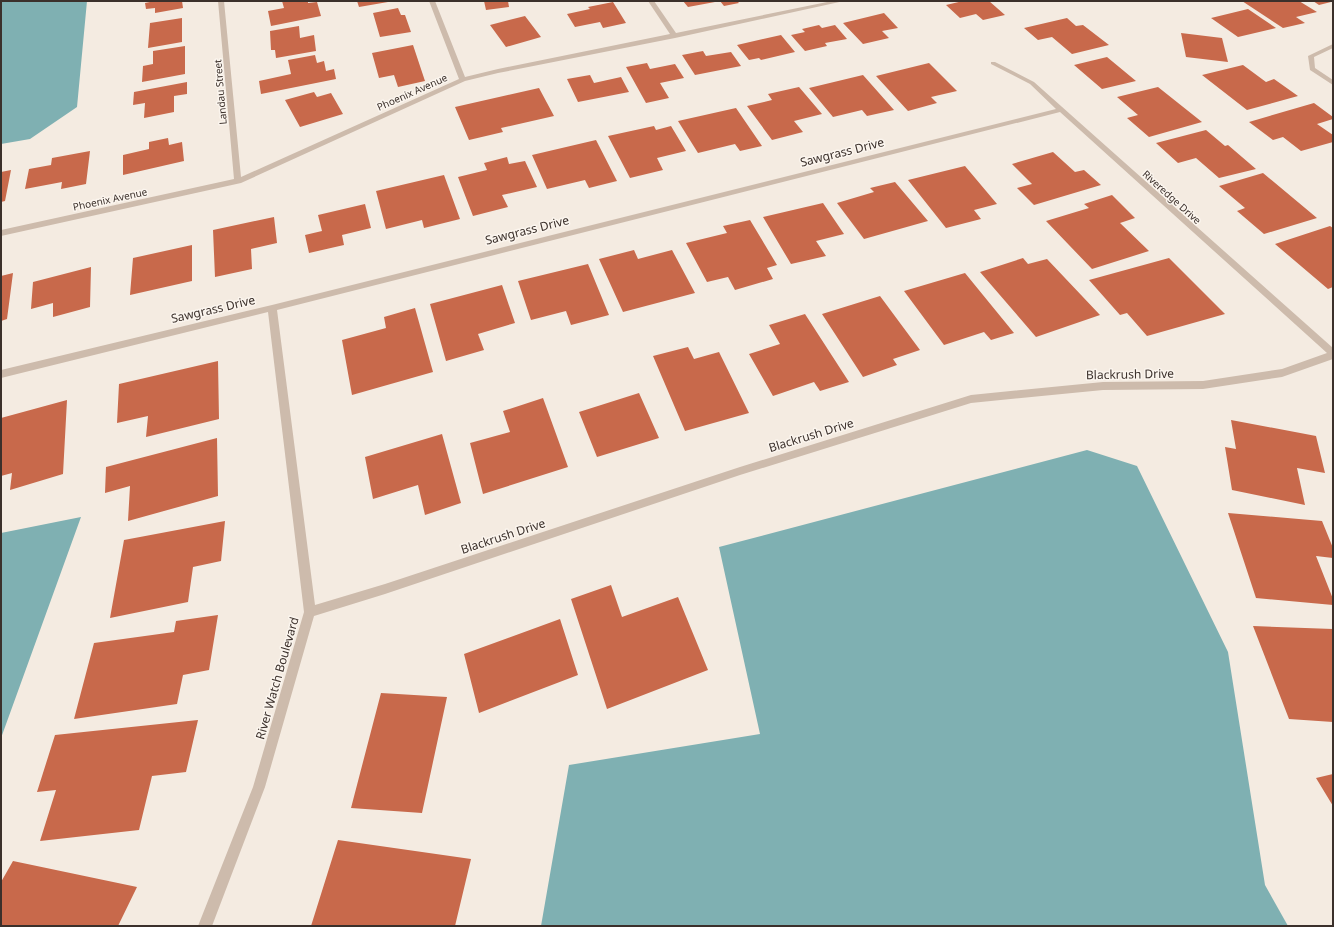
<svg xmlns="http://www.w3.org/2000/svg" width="1334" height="927" viewBox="0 0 1334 927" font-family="'Noto Sans',sans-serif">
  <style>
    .water { fill: #7fb0b2 }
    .building { fill: #c8694b }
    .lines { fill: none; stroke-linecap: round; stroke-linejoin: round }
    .minor { fill: #cdbbac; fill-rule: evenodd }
    .labels { text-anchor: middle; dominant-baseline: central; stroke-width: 3; stroke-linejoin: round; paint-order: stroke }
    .far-street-label { font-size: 10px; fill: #3b302b; stroke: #fbf5ee }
    .street-label { font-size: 12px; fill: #3b302b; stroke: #fbf5ee }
  </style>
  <rect width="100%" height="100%" fill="#f4ebe1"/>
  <path class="water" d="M1,1H87L77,107L30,139L1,144Z
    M1087,450L1137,466L1228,652L1265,885L1288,926H541L569,765L760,734L719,547Z
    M81,517L1,738V533Z"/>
  <path class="building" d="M155,1H182L183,8L155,13V8L146,9L145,3Z
    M282,1H308V3L317,2L321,16L271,26L268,11L284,8Z
    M357,1H388V2L359,7Z
    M484,1H508L509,7L486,10Z
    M683,1H715V2L688,7Z
    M720,1H737L739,3L724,6Z
    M963,1H989L1005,15L983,20L976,14L960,18L946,5Z
    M1242,1H1299L1317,12L1296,17L1305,23L1283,28Z
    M1313,1H1331V2L1319,5Z
    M613,2L626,23L603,28L600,22L575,27L567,14L590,9L588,7Z
    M398,8L401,15H405L411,32L380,37L373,13Z
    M1248,9L1276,28L1238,37L1211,18Z
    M884,13L898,28L882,31L889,38L863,44L843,23Z
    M525,16L541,37L506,47L490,25Z
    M182,18V42L148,48L150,23Z
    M1067,18L1076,26L1083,25L1109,45L1072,54L1052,37L1038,40L1024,28Z
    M819,25L822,28L835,25L847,39L825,43L827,46L805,51L791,35L805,32L802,29Z
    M299,26L300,38L314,35L316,51L276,58L275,50H271L270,31Z
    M1181,33L1222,38L1228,62L1186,57Z
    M781,35L795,52L761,60L759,58L749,60L737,45Z
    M413,45L425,81L398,87L394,75L379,78L372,53Z
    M185,46V74L142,82L143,66L153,64V51Z
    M703,51L706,56L731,52L741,66L695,75L682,55Z
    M315,55L317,63L324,61L326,71L334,69L336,79L261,94L259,81L291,74L288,60Z
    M1107,57L1136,81L1102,89L1074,65Z
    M647,63L650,69L675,64L684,78L660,83L669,98L646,103L626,67Z
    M929,63L957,91L931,97L937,103L908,111L876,76Z
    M1243,65L1266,82L1274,79L1298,96L1247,110L1202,75Z
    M590,75L594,83L621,77L629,92L578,102L567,79Z
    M863,75L894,110L867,116L862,110L833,117L809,88Z
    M187,82V94L174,96V112L144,118L145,103L133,105L134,92Z
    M799,87L822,114L794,121L803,132L772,140L747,106L772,100L768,94Z
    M1158,87L1202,122L1149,137L1127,118L1138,115L1117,97Z
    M539,88L554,116L501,128L503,132L469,140L455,107Z
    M314,92L317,97L331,93L343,114L300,127L285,100Z
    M1314,103L1333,117V119L1317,124L1333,135V142L1301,151L1283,137L1273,140L1249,122Z
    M736,108L762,146L740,151L735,144L698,153L678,121Z
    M654,126L656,130L671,126L686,151L657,158L663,170L630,178L608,136Z
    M1206,130L1225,146L1228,145L1256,169L1219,178L1196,158L1178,163L1156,143Z
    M168,138L169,145L182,142L184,161L123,175V155L149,149V142Z
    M596,140L617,181L589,188L585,180L547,189L532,155Z
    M90,151L86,184L61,189L62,182L25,189L29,169L51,165L52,158Z
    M1053,152L1075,172L1084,170L1101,185L1034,205L1017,188L1032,184L1012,164Z
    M507,157L509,164L525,161L537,187L502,195L508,207L473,216L458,177L487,170L484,163Z
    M965,166L997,204L974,210L981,219L946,228L908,180Z
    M11,170L5,201L1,202V172Z
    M1263,173L1317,218L1264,234L1237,211L1245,208L1219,186Z
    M444,175L460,219L424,228L422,220L386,229L376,191Z
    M895,182L928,221L864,239L837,203L874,192L870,188Z
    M1112,195L1135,218L1120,223L1149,251L1092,269L1046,221L1089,208L1084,204Z
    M823,203L844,234L816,241L826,256L791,264L763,217Z
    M365,204L371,228L342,235L344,245L309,253L305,235L322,231L318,215Z
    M274,217L277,243L251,249L252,269L215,277L213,230Z
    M750,220L777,265L767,268L773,279L735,290L728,277L707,282L686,243L727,233L723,226Z
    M1330,226L1333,228V287L1328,289L1275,244Z
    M192,245V281L130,295L133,258Z
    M634,250L638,259L672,250L695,293L623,312L599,259Z
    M1023,258L1028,264L1047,259L1100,315L1036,337L980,272Z
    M1169,258L1225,314L1147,336L1127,313L1120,315L1089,280Z
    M588,264L609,315L571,325L566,311L531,320L518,281Z
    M91,267L90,307L53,317V303L31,309L33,282Z
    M13,273L7,319L1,321V276Z
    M965,273L1014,333L991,340L984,332L944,345L904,291Z
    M502,285L515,323L478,334L484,350L446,361L430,304Z
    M880,296L920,350L893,359L897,365L863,377L822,314Z
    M415,308L433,372L352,395L342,340L386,328L384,317Z
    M805,314L849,382L820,391L814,382L773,396L749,354L780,344L769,325Z
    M688,347L694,359L719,352L749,413L685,431L653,356Z
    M218,361L219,419L146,437L148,416L117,423L119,384Z
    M639,393L659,438L597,457L579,412Z
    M543,398L568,467L483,494L470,443L510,432L503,411Z
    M67,400L63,474L10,490L12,473L1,476V418Z
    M1231,420L1316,436L1325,473L1297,468L1305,505L1232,490L1225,447L1236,449Z
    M442,434L461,503L425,515L418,485L373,499L365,457Z
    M217,438L218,496L128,521L130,486L105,493L106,467Z
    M1228,513L1322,521L1333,548V558L1316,556L1333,599V605L1256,598Z
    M225,521L221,561L193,567L188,602L110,618L124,540Z
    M611,585L622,617L678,597L708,670L607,709L571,599Z
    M218,615L209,670L183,675L177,704L74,719L94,643L174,632L176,621Z
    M560,619L578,675L479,713L464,654Z
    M1253,626L1333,629V722L1289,719Z
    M381,693L447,697L422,813L351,808Z
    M198,720L186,772L152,776L139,830L40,841L56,790L37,792L55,735Z
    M1333,774V806L1316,778Z
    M338,840L471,859L455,926H311Z
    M13,861L137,887L118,926H1V882Z"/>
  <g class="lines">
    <path class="minor" d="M218,1H224L241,177L459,79L429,1H435L465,77L498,69L670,34L648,1H654L676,33L832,1H844L675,38L498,73L465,81L241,183L1,236V230L234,179Z
      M1333,44V48L1314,57L1315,68L1333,80V85L1310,70L1308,56Z
      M991,62H995L1034,82L1333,348V359L1282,377L1203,389L1103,390L971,403L740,475L385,594L314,616L265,787L212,926H198L253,787L304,612L268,312L1,378V370L272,305L1056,109L1030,84L991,64ZM1060,112L1327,353L1282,369L1203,381L1103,382L971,395L740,467L385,584L315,605L277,310Z"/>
  </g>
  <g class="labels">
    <g class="far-street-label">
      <text transform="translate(220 92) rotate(-95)">Landau Street</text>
      <text transform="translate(412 92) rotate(-24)">Phoenix Avenue</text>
      <text transform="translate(1172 197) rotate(42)">Riveredge Drive</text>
      <text transform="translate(110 199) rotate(-12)">Phoenix Avenue</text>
    </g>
    <g class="street-label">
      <text transform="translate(842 152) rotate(-14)">Sawgrass Drive</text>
      <text transform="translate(527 230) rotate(-14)">Sawgrass Drive</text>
      <text transform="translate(213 309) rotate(-13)">Sawgrass Drive</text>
      <text transform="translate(1130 374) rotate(-1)">Blackrush Drive</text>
      <text transform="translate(811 435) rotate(-17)">Blackrush Drive</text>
      <text transform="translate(503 536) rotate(-18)">Blackrush Drive</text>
      <text transform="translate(277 678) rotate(-74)">River Watch Boulevard</text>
    </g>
  </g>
  <rect width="1334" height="927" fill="none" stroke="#3b302b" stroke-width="4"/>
</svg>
